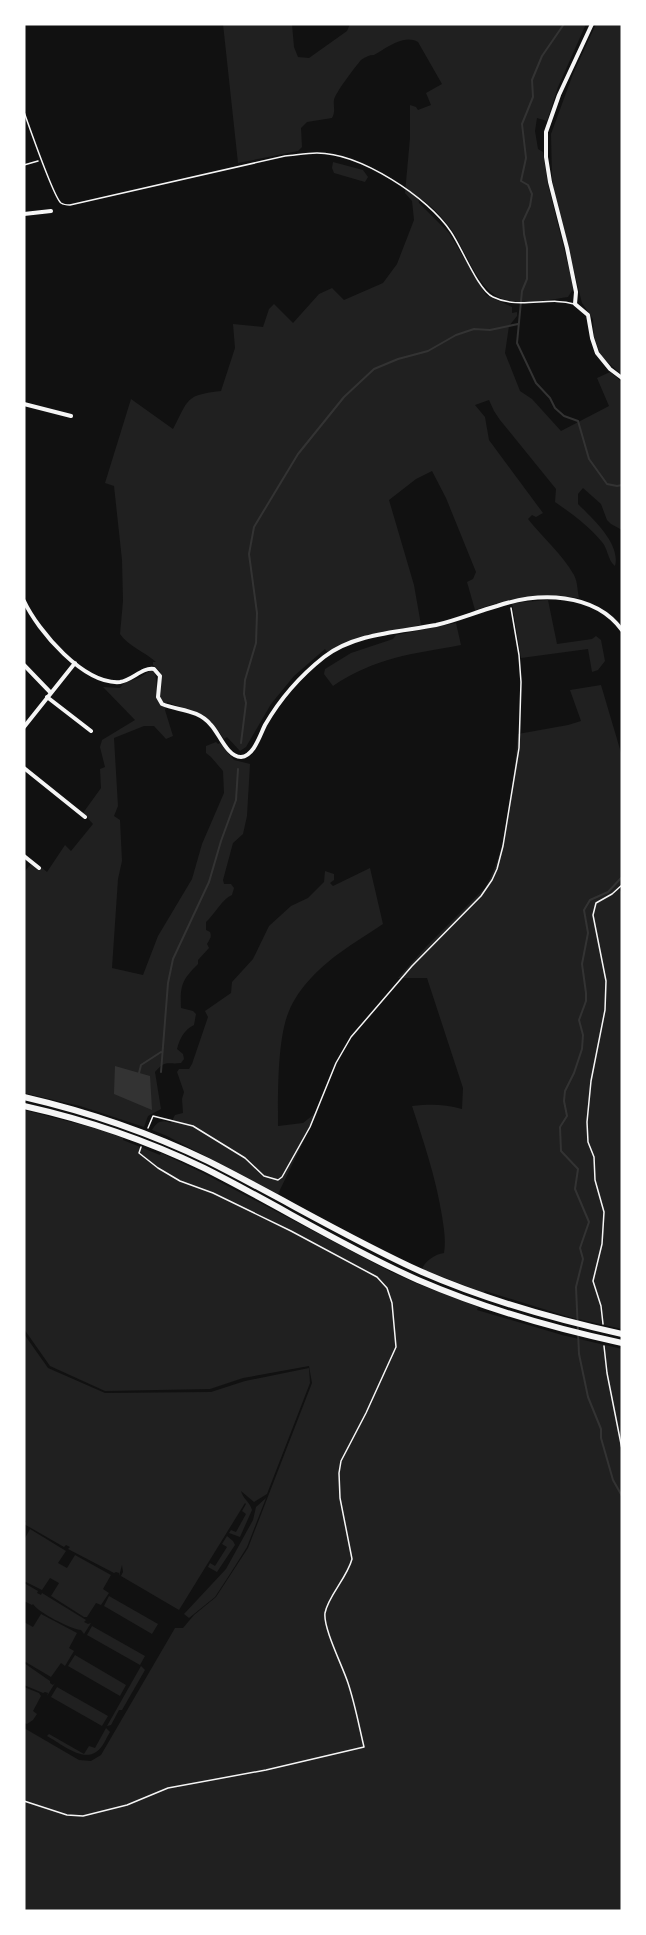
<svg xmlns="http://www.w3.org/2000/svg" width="646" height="1935" viewBox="0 0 646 1935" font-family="'Source Sans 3',sans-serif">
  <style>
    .green { fill: #202020 }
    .water { fill: #333 }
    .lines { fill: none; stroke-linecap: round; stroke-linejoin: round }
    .stream { stroke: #333; stroke-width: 2 }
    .path { stroke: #f5f5f5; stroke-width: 1.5 }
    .service { stroke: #f5f5f5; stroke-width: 1.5 }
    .minor { stroke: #f5f5f5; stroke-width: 4 }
    .trunk { stroke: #f5f5f5; stroke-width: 6 }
  </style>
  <rect width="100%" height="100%" fill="#111"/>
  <path class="green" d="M223,24H292L294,47L298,57L309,58L347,31L350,24H586L558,87L547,121L537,118L535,131L538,149L543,152L548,185L572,281L573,289L568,297C547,300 524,306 503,299C476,290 465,246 448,225C440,215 429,203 418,197L419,203L449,233L486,295L512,307V313L517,312V316L509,326L505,353L520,391L532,399L561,431L609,406L597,378L610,372L622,382V530L611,524L607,520L601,504L583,488L578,494V504C593,519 621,544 615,566C608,561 608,549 602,542C589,526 571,513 555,502L556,489L500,420L494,411L489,400L475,405L485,417L489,440L543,513L536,517L532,515L528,519C543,538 562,554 574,575C578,583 577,590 579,598C538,594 515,596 475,610L467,582L473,579L476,572L446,498L432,471L416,479L389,500L414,585L421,625L359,638L327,652L325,649L294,676L271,704L246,747L240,751L227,737L224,739C203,706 198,715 167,702L165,710L173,736L166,739L154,726H144L114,738L118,806L114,816L120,820L122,861L118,879L112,968L143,975L158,936L192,879L202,844L224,793L223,771L211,757L206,753V746L216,742L218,744L220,743L234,760L250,764L247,816L243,834L233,843L223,880L224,884H231L234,888L232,895C223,898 214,915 206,922V930L210,932C212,937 210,939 207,944L209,948L198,960V964C182,980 180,985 181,1008L193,1011L196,1014L194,1025C184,1030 180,1038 177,1049L183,1054L184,1059L181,1063C168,1065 166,1059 155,1072L161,1109L148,1116L144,1127L80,1106L24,1093V872L31,864L38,870L41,867L47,872L65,845L71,851L93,824L83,813L101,788L100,769L105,767L100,747L102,740L135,720L103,687L120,688L124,683L139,678L151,670L155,673L157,687L161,686L160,671L153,665V662H156C145,652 128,646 120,634L123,601L122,560L114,486L105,483L131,399L173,429C189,399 185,395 221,391L235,348L233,324L263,327L269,309L274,304L293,323L319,294L332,288L344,300L383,283L397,264L414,220L412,201L405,193L410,138V105L416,107L418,110L431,105L426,93L442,84L418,42C403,34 387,48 374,55C369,55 365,57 361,60C356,66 335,93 334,100C333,107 336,110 332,118L307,122L301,128L302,147L298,151L238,163Z
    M596,24H622V375L601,356L594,337L593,319L582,303L554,191L552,177L551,134L573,74Z
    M333,162L363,170L368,177L365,182L334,173L332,168Z
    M548,600L557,644L592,639L596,636L601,640L605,661L598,670L592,672L588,649L521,658L512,603Z
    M456,623L461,645C412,654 376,657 333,686L324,674L325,669L351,653L393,639L396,635Z
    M601,685L622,756V884L618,888L622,893V1329L569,1317L485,1291L484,1293L422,1269C425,1261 435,1254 444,1253C446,1240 444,1229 442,1216C436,1178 424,1143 412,1106C430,1104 444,1104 462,1109L463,1088L427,978H398L426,947L485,888C509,848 513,781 518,734L568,725L581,721L570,690Z
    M370,868L383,924C370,933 354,942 341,952C320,967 299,987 289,1011C277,1039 278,1095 278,1126L303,1123L318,1111L278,1194L167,1136L152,1130C157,1122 161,1119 171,1123L175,1115L183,1113L182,1099L184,1092L177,1072L179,1069H189L192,1064L208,1017L205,1011L231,993L232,982L253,959L269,926L291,906L308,898L324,882L325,871L334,874V880L330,883L333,886Z
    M24,1110L98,1129L123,1138V1140L160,1155L161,1153L203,1173L389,1271L418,1284L478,1307L477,1310L562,1335L622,1349V1911H24V1728L79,1760L91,1761L101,1755L175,1628H183L194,1615L216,1597L248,1548L312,1383L309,1366L243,1378L210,1389L105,1391L50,1366L24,1329Z
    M24,1334L48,1368L105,1393L211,1392L245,1381L309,1368L310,1383L267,1494L254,1502L241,1491C243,1499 250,1502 252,1510L240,1537L229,1533L231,1530L236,1532L246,1514L242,1511L246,1504L245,1503L179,1610L121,1576L123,1572L122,1565L119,1576V1573L116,1572L114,1573L68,1549L70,1547L66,1545L64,1547L24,1524L26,1521L24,1520Z
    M266,1498L247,1547L230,1574L215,1597L189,1618L184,1614L226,1569L253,1520L256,1507Z
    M30,1529L66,1551L58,1563L67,1568L75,1555L111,1575L103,1589L109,1593L101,1605L96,1603L87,1617H84L51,1596L59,1583L50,1578L42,1590L24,1581V1540Z
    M227,1536L233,1541L235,1545L217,1572L208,1567L210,1563L215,1566L227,1547L222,1544Z
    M24,1583L38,1591L37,1593L41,1595L42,1593L86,1620L84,1622L88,1624L91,1623L84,1634L81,1630C71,1629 37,1612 33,1604L32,1605L24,1601Z
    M109,1596L158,1624L152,1634L104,1606Z
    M41,1614L77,1633L69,1648L74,1651L65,1666L61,1663L51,1677L24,1661V1622L33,1627Z
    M92,1626L145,1656L140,1665L87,1635Z
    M75,1655L126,1685L120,1696L68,1666Z
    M24,1663L50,1681V1683L53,1685L55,1683L47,1696L48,1693L45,1692L43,1693L24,1685Z
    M141,1666L145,1670L122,1710H119L111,1725L107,1726Z
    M24,1687L39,1693L41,1696L33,1711L37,1714L33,1720L27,1724L24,1723Z
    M57,1687L108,1716L102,1726L51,1697Z
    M106,1728L110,1732C106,1738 103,1748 96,1752C82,1762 60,1743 47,1736L49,1734L84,1754L89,1746L95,1748Z"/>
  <path class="water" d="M115,1066L150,1076L152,1110L114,1094Z"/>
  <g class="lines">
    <path class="stream" d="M564,24L542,56L532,80L533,97L522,124L526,158L521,181L528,185L532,194L530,206L523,221L524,234L527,248V279L522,291L517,343L536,383L550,398L555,408L564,416L578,421L589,459L607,484L617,486L622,485
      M241,743L246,703L244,694L245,680L256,643L257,613L249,554L254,527L298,454L344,397L374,369L398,359L428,351L456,335L474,329L490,330L518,324
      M622,877L608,892L590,900L584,910L588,933L582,964L586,993V1001L579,1020L583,1035L582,1049L574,1073L565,1091L564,1101L567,1116L560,1127L561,1151L578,1169L575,1189L589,1222L580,1248L583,1259L576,1287L579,1354L588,1397L601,1429V1438L613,1480L622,1496
      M161,1072L168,983L173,959L209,882L221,841L236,800L238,769
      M139,1073L141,1065L161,1052"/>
    <path class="path" d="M24,165L38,161
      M148,1128L153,1116L193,1126L245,1158L264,1176L278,1180L282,1177L310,1127L336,1063L351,1037L412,966L481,896L492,880L497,869L503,846L519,748L521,682L519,655L511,608
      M603,1324L601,1306L593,1281L602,1244L604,1212L595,1180L594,1157L588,1142L587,1122L591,1081L605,1010L606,981L593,915L596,903L612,894L622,885
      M604,1346L607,1373L622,1449
      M24,1801L67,1815L83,1816L127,1805L168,1788L266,1770L364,1747C359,1726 355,1704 348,1683C343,1667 323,1628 325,1613C328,1596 347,1578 352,1559L340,1498L339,1473L341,1461L366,1413L396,1347L392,1303L387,1288L377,1277L291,1231L213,1193L180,1181L158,1168L139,1153L141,1147"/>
    <path class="service" d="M24,112C29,126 54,198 61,203C64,205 67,205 70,205L285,156C296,155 307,153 317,153C360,153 428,197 451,232C462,248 478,290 493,297C519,310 549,296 574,304"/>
    <path class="minor" d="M592,24L559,95L546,132V157L550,182L567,248L576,292L575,304L588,315L592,338L597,353L610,369L622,378
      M24,214L51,211
      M24,404L71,416
      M24,601C38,631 84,685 120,682C133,680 142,667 154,669L160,676L158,697L162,704C179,711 198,709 211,725C219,733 227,757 241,757C254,756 260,735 265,725C280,699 300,676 324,657C355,633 400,632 436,625C457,620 476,612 497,606C539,592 594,592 622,630
      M24,665L51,693
      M47,697L91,731
      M24,727L75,663
      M24,768L85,817
      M24,856L39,868"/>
    <path class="trunk" d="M24,1097C89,1112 148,1132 208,1161C280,1197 349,1239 422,1272C486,1300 554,1319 622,1334
      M24,1106C87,1120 146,1140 204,1168C276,1204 344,1247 418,1280C483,1308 552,1328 622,1343"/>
  </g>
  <rect width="646" height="1935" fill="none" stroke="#ffffff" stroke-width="51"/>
</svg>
